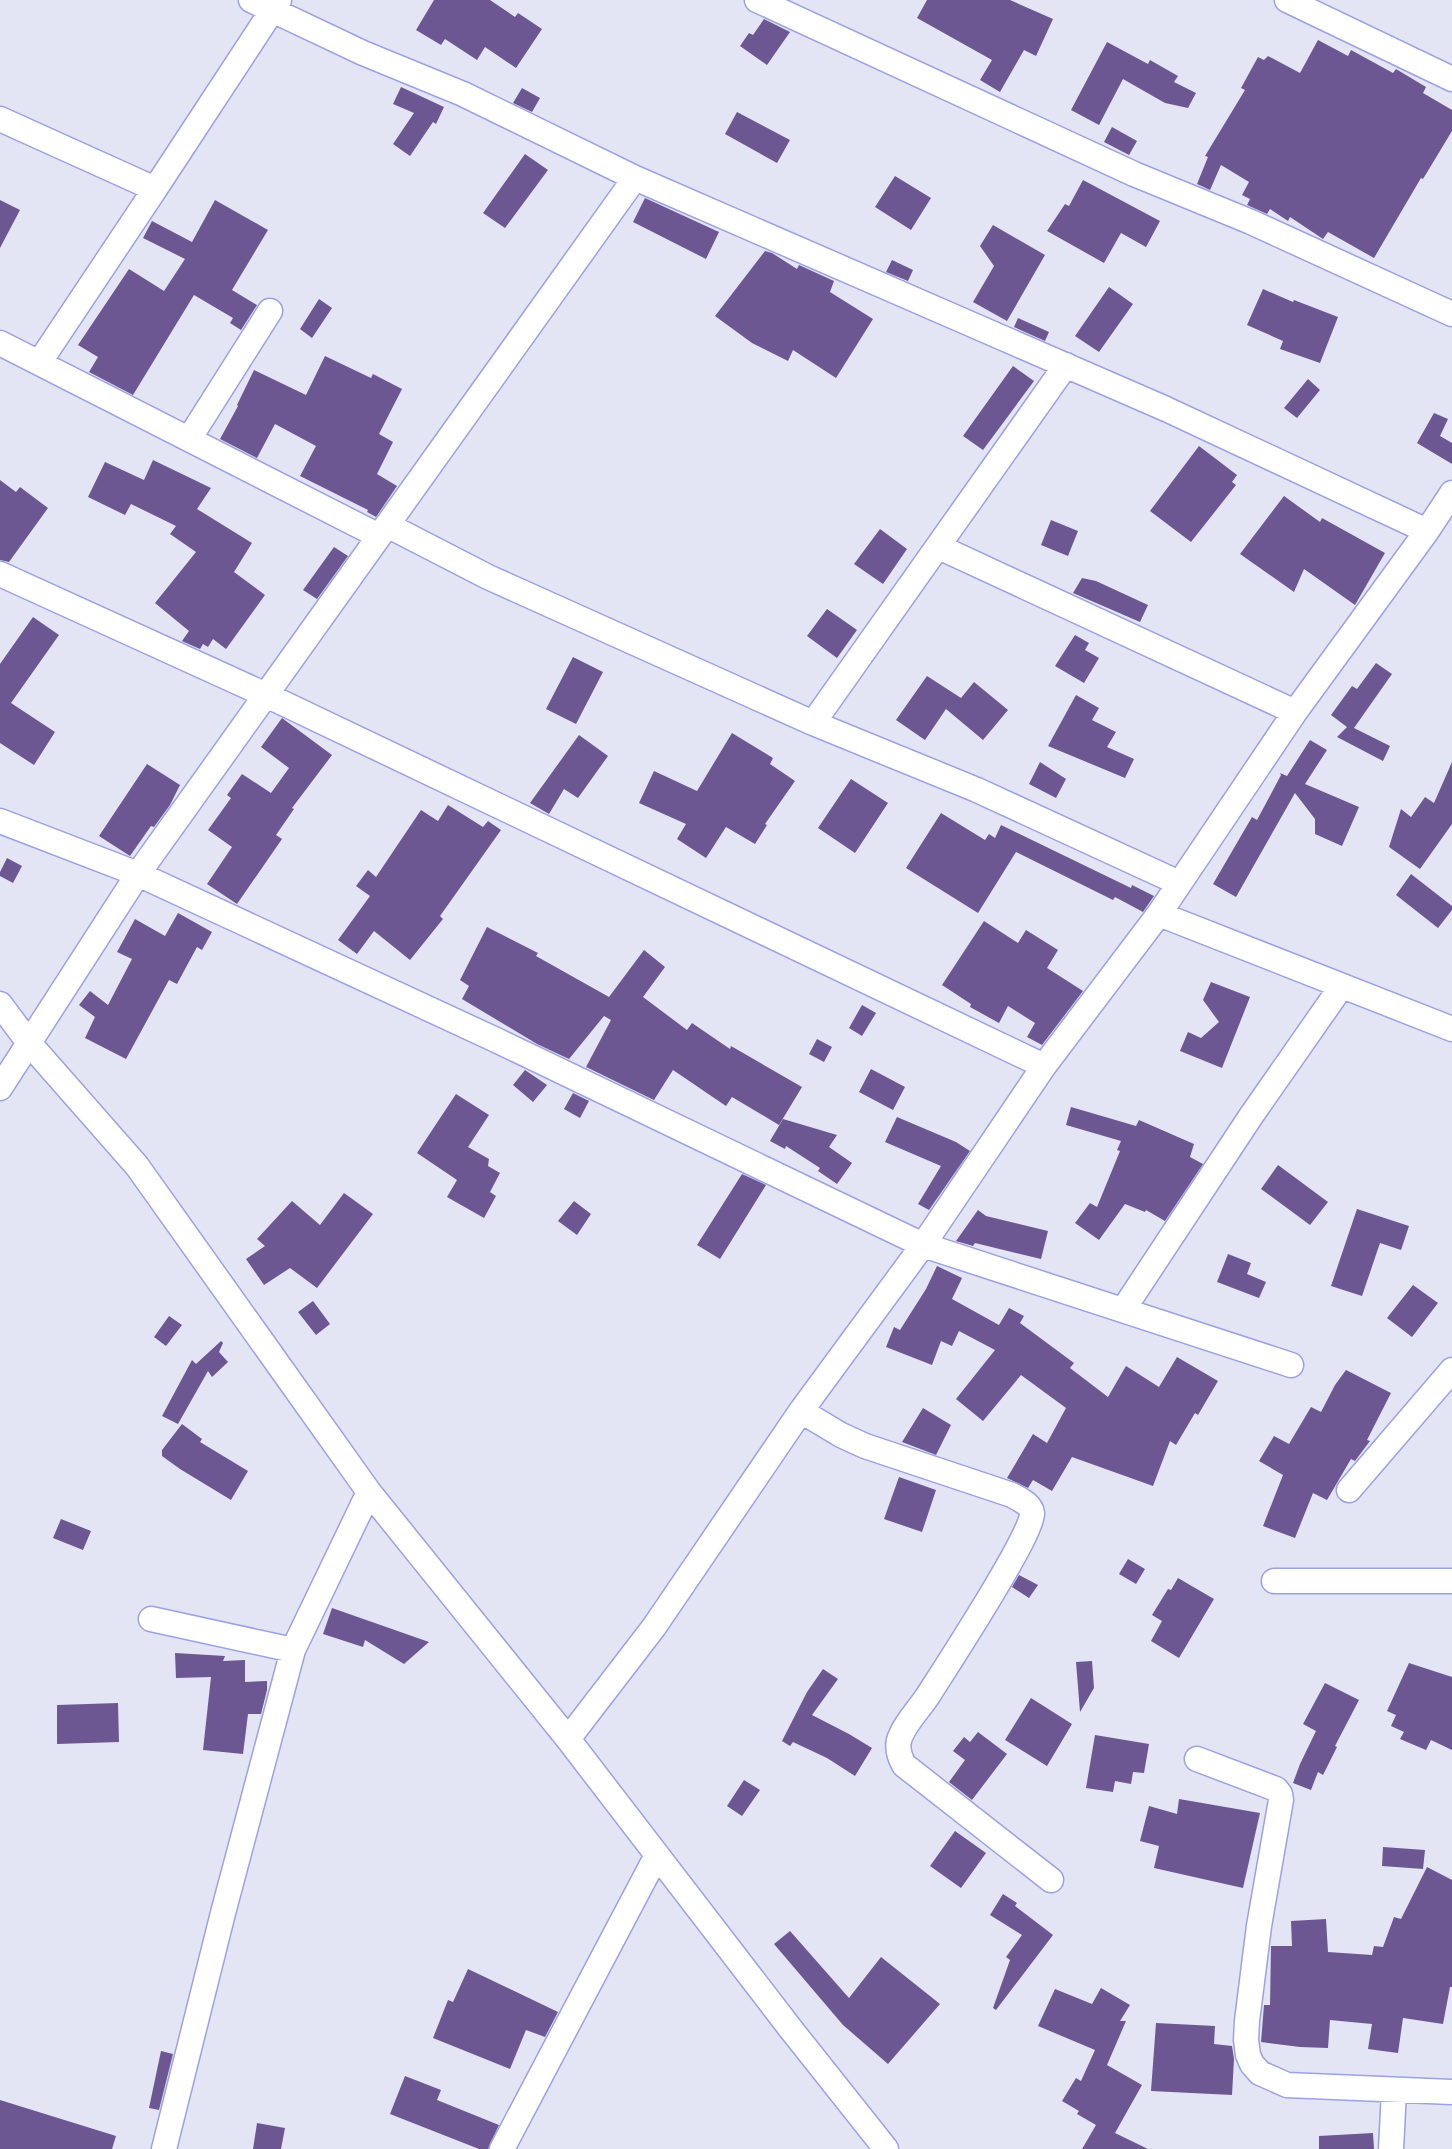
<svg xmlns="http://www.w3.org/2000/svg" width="1452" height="2149" viewBox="0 0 1452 2149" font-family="'Asap Condensed',sans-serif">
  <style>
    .building { fill: #6d5792 }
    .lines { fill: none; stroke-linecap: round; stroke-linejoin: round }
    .minor-casing { stroke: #9ba1e6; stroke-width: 27 }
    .minor { stroke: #fff; stroke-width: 24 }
  </style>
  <rect width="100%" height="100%" fill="#e3e5f4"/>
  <path class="building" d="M434,0H490L515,17L518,13L542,29L516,68L485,47L477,60L445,39L441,45L416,30Z
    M927,0H1010L1053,19L1036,56L1024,50L1000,92L980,80L992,60L917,18Z
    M764,19L790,32L767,65L740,46L749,33L753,35Z
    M1318,40L1348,56L1351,50L1393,73L1396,69L1426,87L1423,93L1452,110V131L1423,179L1421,178L1374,258L1328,232L1323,239L1290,217L1288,221L1270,209L1267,214L1247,205L1250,199L1242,195L1249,182L1221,165L1210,190L1197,184L1208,157L1205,156L1245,90L1241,88L1258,57L1264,60L1268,56L1300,73Z
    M1107,42L1148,64L1150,60L1178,76L1174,82L1196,93L1188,108L1165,103L1123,79L1099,125L1071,110Z
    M401,87L444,107L436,124L433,122L410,156L393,144L414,113L393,104Z
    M522,88L540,98L532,112L513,103Z
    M737,112L790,140L777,163L725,134Z
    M1112,127L1137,141L1129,155L1104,142Z
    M525,154L548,170L505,228L483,213Z
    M895,176L931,198L911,230L875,207Z
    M1083,180L1160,221L1146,247L1121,233L1104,263L1047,231L1065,204L1069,206Z
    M645,198L719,232L706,259L633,222Z
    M0,200L20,210L0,248Z
    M215,200L268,230L232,290L257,305L241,330L230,323L233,318L194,295L133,395L89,372L98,357L78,345L129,269L164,291L185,259L143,238L152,221L192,242Z
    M993,225L1045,255L1007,321L973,302L994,266L980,246Z
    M765,251L772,253L797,269L799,265L834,281L830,292L873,319L836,378L793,350L788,361L752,343L715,316Z
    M892,260L913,270L908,281L886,272Z
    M1109,287L1133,304L1099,352L1075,336Z
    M1263,289L1293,302L1294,300L1338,317L1320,363L1280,349L1283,341L1247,325Z
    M319,299L332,308L312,338L300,329Z
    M1018,318L1049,332L1045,341L1014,327Z
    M325,356L371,378L373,374L402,389L379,434L393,442L377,474L397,486L376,517L367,512L368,510L300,476L316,446L275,424L257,458L220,439L238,406L237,405L254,370L306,395Z
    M1013,366L1034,381L983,450L963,436Z
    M1308,379L1320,390L1297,418L1284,408Z
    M1434,413L1448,419L1440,436L1452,443V464L1417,443Z
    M1199,446L1237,475L1232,482L1236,485L1191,542L1150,511Z
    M153,460L211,488L197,509L252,543L234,572L265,595L226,649L213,639L208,647L203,644L200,649L184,642L182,641L189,631L155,603L196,552L170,534L176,526L131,504L125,515L88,497L105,462L144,480Z
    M0,480L16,492L20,487L48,508L9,562L0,560Z
    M1284,496L1320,522L1322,518L1385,553L1355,605L1304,569L1294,592L1240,554Z
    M1051,520L1078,531L1068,556L1041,545Z
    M880,529L907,549L883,584L854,564Z
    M334,547L348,556L317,599L303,590Z
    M1082,578L1096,581L1148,605L1140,622L1073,593Z
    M827,609L857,630L837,658L807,636Z
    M33,617L59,635L11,703L55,732L34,765L0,743V664Z
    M1075,635L1089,643L1085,650L1099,658L1084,683L1055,666Z
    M573,657L603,672L576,724L546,709Z
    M1376,663L1392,674L1354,728L1390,746L1383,761L1337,737L1347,727L1331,715L1352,686L1357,689Z
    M927,676L961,698L974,682L1008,710L983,740L946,709L925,740L896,720Z
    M1076,695L1099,708L1092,720L1116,732L1107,747L1134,759L1125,778L1048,746Z
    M282,718L332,755L292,808L294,809L276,835L282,839L237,904L207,884L232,847L208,830L231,798L227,795L242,774L271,793L289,768L261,747Z
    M732,733L773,758L770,764L795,781L765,824L767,825L755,844L726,827L706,858L677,839L686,824L639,803L654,771L697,791Z
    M579,735L608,756L578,798L564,789L549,814L530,803Z
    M1310,740L1327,750L1305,784L1359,807L1342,846L1315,834V819L1295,793L1236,897L1213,884L1252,817L1257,820L1281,775L1280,773L1287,776Z
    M1040,762L1066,779L1056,798L1029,784Z
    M1452,762V824L1420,869L1389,847L1401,809L1411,817L1425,797L1434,803Z
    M147,764L180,785L170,805L154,827L151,826L130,856L99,836Z
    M851,779L888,803L855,853L818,828Z
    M448,805L483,827L488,821L501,830L440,916L443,919L410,960L374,931L357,954L338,940L370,896L356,886L368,870L376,877L421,810L438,821Z
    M941,813L985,840L989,834L995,838L1001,825L1131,888L1132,885L1154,896L1143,912L1115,897L1113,900L1016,852L978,913L906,868Z
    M7,858L22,866L13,883L0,876V872Z
    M1411,874L1452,906V910L1438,928L1396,895Z
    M178,913L212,932L202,950L197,947L177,984L169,980L126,1059L85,1038L95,1017L79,1005L90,991L108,1005L132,959L117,952L135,919L165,936Z
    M984,921L1018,943L1026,930L1058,950L1047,968L1083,991L1042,1045L1027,1037L1035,1023L1008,1006L999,1023L970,1007L971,1004L942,985Z
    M487,927L538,953L536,956L609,997L644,950L665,967L643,997L687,1030L692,1023L730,1049L731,1046L802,1087L779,1125L732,1097L726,1106L673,1070L654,1100L586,1067L611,1020L604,1016L569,1059L537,1044L462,999L469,986L460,980Z
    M1211,982L1250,997L1222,1068L1180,1051L1188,1032L1201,1038L1219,1022L1203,1000Z
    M862,1005L876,1013L862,1036L849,1028Z
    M817,1039L832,1047L824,1062L809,1054Z
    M871,1069L905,1087L893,1110L859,1092Z
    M525,1070L547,1085L533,1102L513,1085Z
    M573,1093L589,1101L580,1118L564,1109Z
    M456,1094L489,1115L468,1147L489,1159L488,1166L500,1173L490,1192L496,1196L484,1218L447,1197L457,1180L417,1153Z
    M1071,1107L1136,1126L1139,1120L1194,1144L1190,1157L1203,1164L1165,1221L1146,1210L1145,1212L1125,1204L1099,1240L1075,1223L1090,1203L1097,1207L1120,1151L1117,1150L1121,1141L1066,1125Z
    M897,1117L956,1142L970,1151L929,1210L918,1204L941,1166L885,1142Z
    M783,1119L837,1135L829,1147L852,1163L837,1184L818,1171L820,1168L786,1146L785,1149L770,1141Z
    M1278,1165L1328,1202L1310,1225L1261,1189Z
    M742,1174L766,1185L720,1259L697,1245Z
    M344,1193L373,1214L317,1288L290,1268L264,1285L246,1259L265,1246L257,1239L292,1201L320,1225Z
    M574,1201L591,1214L577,1235L558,1221Z
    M1357,1209L1409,1226L1401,1250L1380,1243L1362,1296L1331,1286Z
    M978,1210L986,1216L1048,1231L1041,1259L975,1243L973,1246L956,1241Z
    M1228,1254L1251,1263L1247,1274L1266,1282L1259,1298L1217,1282Z
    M937,1266L962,1278L952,1299L999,1325L1009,1308L1024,1316L1020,1323L1074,1363L1070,1368L1108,1397L1126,1366L1159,1387L1177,1357L1218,1381L1198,1415L1195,1413L1176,1445L1170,1441L1153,1486L1072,1457L1052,1491L1033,1480L1028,1488L1007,1478L1033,1434L1047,1443L1066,1408L1021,1375L983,1421L956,1399L995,1350L959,1331L952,1346L941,1341L932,1365L886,1347L894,1327L900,1330L926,1289Z
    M1413,1285L1438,1303L1412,1337L1387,1318Z
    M313,1301L330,1324L316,1335L298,1312Z
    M169,1316L182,1325L166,1346L154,1337Z
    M221,1341L223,1343L219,1352L228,1362L212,1377L208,1371L178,1424L162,1416L192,1360L196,1364Z
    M1346,1370L1391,1393L1367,1440L1370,1441L1355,1461L1351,1459L1327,1500L1313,1493L1295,1538L1263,1526L1283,1475L1259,1461L1274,1436L1289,1444L1311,1407L1321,1412L1335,1385Z
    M923,1408L951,1425L936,1455L902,1442Z
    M182,1424L202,1439L200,1442L248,1471L231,1500L180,1469L162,1456V1450Z
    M899,1477L936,1490L922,1532L884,1519Z
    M61,1519L91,1531L83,1550L53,1538Z
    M1128,1559L1145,1569L1136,1584L1119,1574Z
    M1019,1575L1038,1585L1029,1598L1012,1587Z
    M1178,1578L1214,1599L1179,1658L1151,1641L1162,1621L1152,1615L1168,1589L1171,1590Z
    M332,1608L429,1642L404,1664L365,1640L363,1647L323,1634Z
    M175,1653L225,1656L223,1661L245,1660V1682L267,1681V1690L261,1714H248L243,1754L203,1750L211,1677L176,1678Z
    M1092,1661L1094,1688L1080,1712L1076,1662Z
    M1409,1663L1452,1677V1750L1431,1740L1426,1750L1400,1739L1404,1732L1391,1726L1396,1715L1387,1711Z
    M823,1669L838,1679L812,1715L849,1734L872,1748L855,1776L827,1758L793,1742L790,1746L782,1741L807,1692Z
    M1325,1683L1359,1700L1335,1746L1337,1747L1323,1775L1318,1772L1311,1790L1293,1783L1300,1764L1316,1731L1303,1724Z
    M1031,1698L1072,1724L1047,1766L1005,1740Z
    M118,1703L119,1742L57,1744V1705Z
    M978,1732L1007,1754L972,1800L949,1782L965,1760L953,1751L964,1737L970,1742Z
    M1095,1735L1149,1744L1144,1773L1133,1772L1131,1784L1115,1781L1113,1792L1086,1788Z
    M744,1780L760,1790L742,1816L727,1806Z
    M1179,1799L1260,1813L1243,1888L1154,1868L1159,1846L1140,1841L1149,1806L1177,1814Z
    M955,1831L986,1853L961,1888L930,1866Z
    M1383,1847L1425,1850L1423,1869L1382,1866Z
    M1427,1867L1452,1880V1987H1450L1443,2024L1403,2018L1398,2053L1368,2049L1372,2024L1330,2020L1328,2048L1300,2047L1261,2042L1264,2005H1270L1271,1946H1292L1291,1921L1326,1919L1328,1952L1372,1955L1374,1946L1383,1947L1394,1917L1401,1919Z
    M1003,1894L1017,1903L1015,1906L1053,1935L996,2010L993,2008L1010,1960L1006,1957L1022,1935L990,1915Z
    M790,1931L849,1998L881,1957L940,2004L888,2064L843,2025L774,1944Z
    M468,1969L558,2012L545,2037L526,2030L510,2069L433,2038L448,2000L453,2002Z
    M1101,1988L1130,2005L1120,2021H1126L1107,2065L1142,2085L1115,2133L1148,2149H1082L1096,2125L1077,2114L1079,2111L1062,2101L1076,2078L1081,2081L1095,2050L1038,2026L1055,1989L1092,2004Z
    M1156,2023L1215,2026L1214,2044L1232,2046L1234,2059L1232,2095L1151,2091Z
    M161,2051L173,2054L159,2110L149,2108Z
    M405,2076L441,2090L437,2100L499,2125L488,2149H479L390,2114Z
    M0,2100L116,2136L112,2149H0Z
    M257,2123L285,2128L281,2149H253Z
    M1373,2133L1374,2149H1319V2136Z"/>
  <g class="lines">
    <defs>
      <path id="minor" d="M251,0L363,53L463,94L635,178L1166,409L1427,531
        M757,0L1134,174L1251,222L1452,314
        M1287,0L1452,79
        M0,119L155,189L279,0
        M0,343L379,536
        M39,363L155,189
        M189,439L270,311
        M387,525L488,577L813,723L977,790L1179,883
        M939,547L1295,712
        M0,574L266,695L1044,1066
        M813,723L1066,365
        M0,821L138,874L496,1040L923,1245L1291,1365
        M1159,914L1452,1029
        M0,1004L29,1043L137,1166L369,1492L568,1739L790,2028L886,2149
        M0,1088L138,874L635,178
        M1123,1310L1251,1116L1341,987
        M801,1411L841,1435L865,1446L1012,1495C1019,1499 1031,1504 1032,1513C1035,1531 943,1672 927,1697C919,1709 907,1721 901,1735C896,1745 899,1756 904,1765L1051,1880
        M1349,1490L1452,1370
        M1274,1581H1452
        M151,1619L293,1650L369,1492
        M568,1739L654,1627L801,1411L923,1245L1044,1066L1159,914L1295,712L1427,531L1452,493
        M1197,1759L1276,1789L1280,1794L1281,1800L1259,1926L1247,2021L1246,2040L1248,2055L1252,2064L1260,2073L1287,2085L1452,2092
        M164,2149L223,1913L293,1650
        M502,2149L657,1855
        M1391,2149L1394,2091"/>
    </defs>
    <use href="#minor" class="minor-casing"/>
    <use href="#minor" class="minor"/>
  </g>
</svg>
